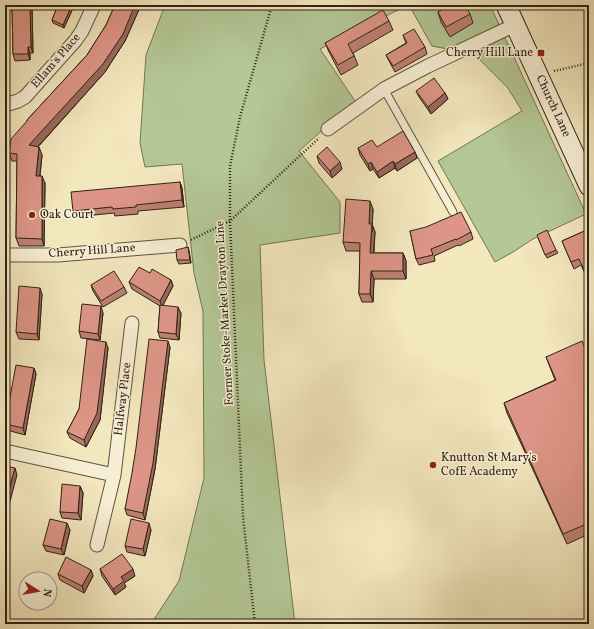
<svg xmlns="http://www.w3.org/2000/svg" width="594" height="629" viewBox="0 0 594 629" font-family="Vollkorn,serif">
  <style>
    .green { fill: #b4c796; stroke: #717556 }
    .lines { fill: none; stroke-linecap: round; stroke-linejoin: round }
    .lane-casing { stroke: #5f543f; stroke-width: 9 }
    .street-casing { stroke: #5f543f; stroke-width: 15 }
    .secondary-casing { stroke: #2e2315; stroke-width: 21 }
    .path { stroke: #2e2315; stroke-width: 2.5; stroke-dasharray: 1 2; stroke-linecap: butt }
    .lane { stroke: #f7efd5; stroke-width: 7 }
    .street { stroke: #f7efd5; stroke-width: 13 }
    .secondary { stroke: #f7efd5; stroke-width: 19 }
    .wall { fill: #bd8073; stroke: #2e2315 }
    .shaded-wall { fill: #9a685e; stroke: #2e2315 }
    .building { fill: #dc9586; stroke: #2e2315 }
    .poi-dot { fill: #8f2418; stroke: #f7efd5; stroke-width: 1.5 }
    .labels { text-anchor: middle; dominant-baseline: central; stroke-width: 3; stroke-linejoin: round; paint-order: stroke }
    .poi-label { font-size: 12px; fill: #2e2315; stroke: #f7efd5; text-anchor: start }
    .street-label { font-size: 12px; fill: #2e2315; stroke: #f7efd5 }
  </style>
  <rect width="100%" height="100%" fill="#f3e7be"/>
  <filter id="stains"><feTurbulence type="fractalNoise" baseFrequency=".005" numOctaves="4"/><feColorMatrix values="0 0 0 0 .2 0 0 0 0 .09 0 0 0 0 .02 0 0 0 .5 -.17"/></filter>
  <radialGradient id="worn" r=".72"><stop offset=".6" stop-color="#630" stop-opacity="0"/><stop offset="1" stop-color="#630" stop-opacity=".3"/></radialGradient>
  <path class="green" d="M165,5H408L320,49L355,101L299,151L340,202V233L260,245L264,360L295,624H151L179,581L204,478L203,311L194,273L182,164L145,167L140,143L146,55Z
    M409,5H490L586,214L533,239L513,252L495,262L438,161L522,111L508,88L474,54L432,46Z"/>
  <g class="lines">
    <defs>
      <path id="lane" d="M384,89L453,212"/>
      <path id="street" d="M5,105L18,101L25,97L49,70L75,41L82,31L94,5
        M328,129L384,89L428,66L515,25
        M5,255H58L180,245
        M5,451L114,475
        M97,545L114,475L132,323"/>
      <path id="secondary" d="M506,5L589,186"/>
    </defs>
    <use href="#lane" class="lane-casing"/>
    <use href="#street" class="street-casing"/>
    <use href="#secondary" class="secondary-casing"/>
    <path class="path" d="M554,71L589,63
      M191,240L230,221L319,138
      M255,624L243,517L230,221V166L240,117L272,5"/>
    <use href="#lane" class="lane"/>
    <use href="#street" class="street"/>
    <use href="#secondary" class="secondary"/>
  </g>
  <path class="wall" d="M12,5H32L33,53H30V60L15,61L13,54Z
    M58,5H74V6L64,28L53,23L52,20Z
    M115,5H141L125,41L105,72L38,147L42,155L40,176L45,183L44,246H19L16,238L17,161H12L9,153L27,121V120L87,55L106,25Z
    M438,12L470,14L473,23L450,37L441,22Z
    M389,21L393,30L353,53L358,65L341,75L329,52L325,43Z
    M403,35L425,47L427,54L395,72L389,61L386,55L406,43Z
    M416,91L445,93L448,99L431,114L419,97Z
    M377,147L415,152L417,158L397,171L395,168L379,178L373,169L370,171L360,155L358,148Z
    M317,156L342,169L332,178L319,163Z
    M180,182L182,188L184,207L138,211V214L115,216L114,213L75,217L73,211Z
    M373,209L372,224L375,232L374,253H403L406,261V279H374L373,302H362L359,294L360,251H346L343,242Z
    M589,229V282L581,265L574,269L562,241Z
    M410,231L471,232L473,239L459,246L458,245L434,256L435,261L419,265L416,259Z
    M538,238L556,250L558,253L547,258Z
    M188,247L189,251L191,263L179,264L177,260Z
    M150,273L171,280L173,286L163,305L181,313L179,340L160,338L158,332L160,306L132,289L129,282Z
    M91,285L124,287L127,293L103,307L93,291Z
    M42,294L39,340L19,339L16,332Z
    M103,313L100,340L81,338L79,331Z
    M170,347L155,469L145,520L127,515L125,509Z
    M108,348L100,420L86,447L70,438L67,432L79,409Z
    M546,357H589V534L567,544L507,413L504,403L555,380Z
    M34,368L36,374L25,435L7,430L5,424Z
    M80,486L83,493L81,520L62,518L60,512Z
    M70,530L64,555L46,551L43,545Z
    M151,530L145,556L127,552L125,546Z
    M100,569L135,576L124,583L126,587L115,595L102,576Z
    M91,570L93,576L84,593L60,580L58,574Z"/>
  <path class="shaded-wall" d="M30,5H32L33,53L31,47Z
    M72,5H74V6L64,28L63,25Z
    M135,5H141L125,41L105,72L32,153L29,145Z
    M28,47L30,53V60L28,54Z
    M445,93L448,99L431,114L428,107Z
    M39,147L42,155L39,183L36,176Z
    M415,152L417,158L397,171L395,164Z
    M393,161L395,168L379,178L377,172Z
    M340,162L342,169L332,178L330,171Z
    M371,162L373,169L370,171L368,164Z
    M42,176L45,183L44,246L42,239Z
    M180,182L182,188L184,207L182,200Z
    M370,201L373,209L372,232L369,224Z
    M372,224L375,232L373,261L370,253Z
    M188,247L189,251L191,263L190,260Z
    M403,253L406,261V279L403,271Z
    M371,271L374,279L373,302L370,294Z
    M171,280L173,286L162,307L160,301Z
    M40,288L42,294L39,340L37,334Z
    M101,306L103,313L100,340L98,334Z
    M178,307L181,313L179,340L176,334Z
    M168,341L170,347L155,469L145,520L143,513Z
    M106,342L108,348L100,420L86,447L84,440Z
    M34,368L36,374L25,435L23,428Z
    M15,468L17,475L5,520V504Z
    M80,486L83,493L81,520L78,513Z
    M67,523L70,530L64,555L61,549Z
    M149,523L151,530L145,556L143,549Z
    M133,569L135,576L124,583L126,587L115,595L113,589L121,577Z
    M91,570L93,576L84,593L82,586Z"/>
  <path class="building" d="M12,5H30L31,47H28V54H13Z
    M58,5H72L63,25L52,20Z
    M115,5H135L123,34L103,64L29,145L39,147L36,176H42V239L16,238L17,154L9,153L11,139L27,121V120L87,55L106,25Z
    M450,5H465L470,14L446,27L438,12Z
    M383,10L389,21L348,44L354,56L338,65L325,43Z
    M414,29L425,47L393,66L386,55L407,43L403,35Z
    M434,78L445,93L428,107L416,91Z
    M403,131L415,152L395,164L393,161L377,172L371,162L368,164L358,148L372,140L377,147Z
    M327,147L340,162L330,171L317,156Z
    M180,182L182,200L136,205V207L113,209L112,207L73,211L71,192Z
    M346,199L370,201L369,224H372L370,253H403V271H371L370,294H359L360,243L343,242Z
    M461,212L471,232L456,240V239L431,249L433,255L416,259L410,231L426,227Z
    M589,229V280L579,259L571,262L562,241Z
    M547,230L556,250L545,255L537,235Z
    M188,247L190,260H177L176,250Z
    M139,267L150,273L152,269L171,280L160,301L129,282Z
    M114,271L124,287L101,301L91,285Z
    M19,286L40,288L37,334L16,332Z
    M82,304L101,306L98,334L79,331Z
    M160,305L178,307L176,334L158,332Z
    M87,339L106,342L97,413L84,440L67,432L79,409Z
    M149,339L168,341L153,463L143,513L125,509L132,473L136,448Z
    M582,341L589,357V523L563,534L504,403L556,380L546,357Z
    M16,365L34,368L23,428L5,424Z
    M5,466L15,468L5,504Z
    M62,484L80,486L78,513L60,512Z
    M50,519L67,523L61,549L43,545Z
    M131,519L149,523L143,549L125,546Z
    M122,554L133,569L121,577L124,581L113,589L100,569Z
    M66,557L91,570L82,586L58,574Z"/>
  <g class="poi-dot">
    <rect x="537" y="49" width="8" height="8" rx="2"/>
    <circle cx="32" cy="215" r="4"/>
    <circle cx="433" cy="465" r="4"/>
  </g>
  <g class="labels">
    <g class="poi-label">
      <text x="533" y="53" text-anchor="end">Cherry Hill Lane</text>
      <text x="40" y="215">Oak Court</text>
      <text x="441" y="458">Knutton St Mary's<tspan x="441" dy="14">CofE Academy</tspan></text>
    </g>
    <g class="street-label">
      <text transform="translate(56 61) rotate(-49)">Ellam's Place</text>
      <text transform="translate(553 106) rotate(65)">Church Lane</text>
      <text transform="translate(92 251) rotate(-4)">Cherry Hill Lane</text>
      <text transform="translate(225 313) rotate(-93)">Former Stoke-Market Drayton Line</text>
      <text transform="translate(123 399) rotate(-83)">Halfway Place</text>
    </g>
  </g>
  <rect width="594" height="629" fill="none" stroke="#f3e7be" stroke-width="20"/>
  <rect x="6" y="6" width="582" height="617" fill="none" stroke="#2e2315" stroke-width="2"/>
  <rect x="10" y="10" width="574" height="609" fill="none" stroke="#2e2315"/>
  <g transform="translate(38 591) rotate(101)"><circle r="19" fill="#f7efd5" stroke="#a79d88"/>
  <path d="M0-3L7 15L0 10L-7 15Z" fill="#8f2418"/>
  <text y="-6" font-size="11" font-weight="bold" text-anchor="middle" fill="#2e2315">N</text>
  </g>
  <rect width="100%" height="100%" filter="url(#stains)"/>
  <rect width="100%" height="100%" fill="url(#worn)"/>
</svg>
